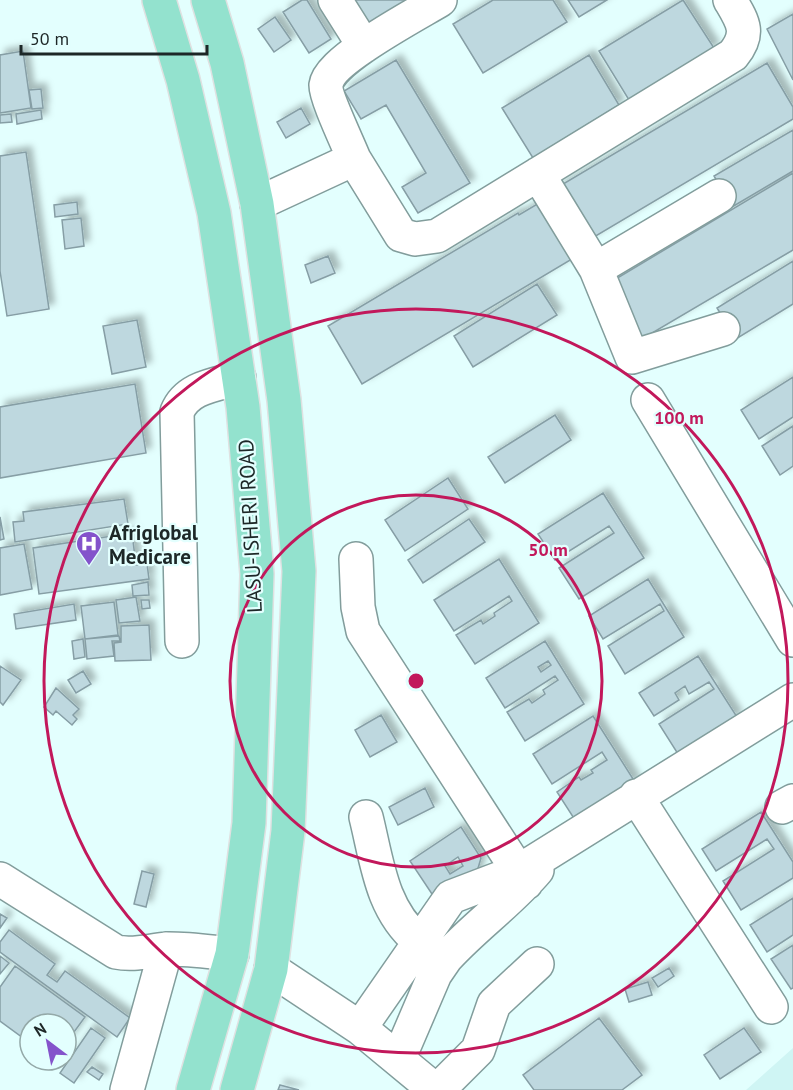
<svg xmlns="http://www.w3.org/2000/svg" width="793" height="1090" viewBox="0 0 793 1090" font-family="'PT Sans',sans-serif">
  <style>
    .built { fill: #cff5f4 }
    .building { fill: #bed8df; stroke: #869ea5; stroke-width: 1.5; fill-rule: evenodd; filter: url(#shadow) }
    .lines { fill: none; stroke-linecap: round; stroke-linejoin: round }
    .minor-casing { stroke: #829d9c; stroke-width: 36 }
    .major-casing { stroke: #dfe1e1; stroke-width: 36 }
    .minor { stroke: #fff; stroke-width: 33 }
    .major { stroke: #93e2ce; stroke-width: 33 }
    .ring { fill: none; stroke: #c2185b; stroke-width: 3 }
    .labels { text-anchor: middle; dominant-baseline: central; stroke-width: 4.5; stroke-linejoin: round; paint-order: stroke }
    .street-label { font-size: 21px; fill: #1d2727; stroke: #e3fffe }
    .poi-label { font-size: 21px; font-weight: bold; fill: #1d2727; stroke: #e3fffe; text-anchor: start }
    .centre { fill: #c2185b; stroke: #e3fffe; stroke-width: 3 }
    .ring-label { font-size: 18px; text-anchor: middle; font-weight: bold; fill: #c2185b; stroke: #e3fffe; stroke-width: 4.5; stroke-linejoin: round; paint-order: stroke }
  </style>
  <defs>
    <filter id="shadow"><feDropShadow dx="5.5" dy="-5.5" stdDeviation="3" flood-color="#0004"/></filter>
  </defs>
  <rect width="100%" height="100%" fill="#e3fffe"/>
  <path class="built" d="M793,1048V1090H746Z"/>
  <path class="building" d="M302,0H307L331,39L309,53L283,12Z
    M354,0H424L373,31Z
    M493,0H553L567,22L483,73L453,24Z
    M568,0H607L579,17Z
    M683,0L714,48L629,100L599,51Z
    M793,14V80L767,29Z
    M275,17L291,40L274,52L258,29Z
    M23,51L31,108L0,113V55Z
    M589,55L619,105L533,158L502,108Z
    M396,60L470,183L418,213L402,187L426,173L386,105L361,119L344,91Z
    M767,63L793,107V119L589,240L558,187Z
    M41,89L43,108L32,109L29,90Z
    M301,108L310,124L286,138L277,122Z
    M41,110L42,119L17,124L16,114Z
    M11,114L12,122L0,123V115Z
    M793,130V171L732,207L714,176Z
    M26,152L49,309L7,316L0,271V156Z
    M793,173V250L642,339L609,283Z
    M77,202L78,214L55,217L54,205Z
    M539,203L572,259L362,384L328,326L518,213L519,215Z
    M81,218L84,246L65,249L62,220Z
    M328,256L335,273L311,283L305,265Z
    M793,261V304L736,339L717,308Z
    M537,284L557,315L473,367L454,336Z
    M137,320L146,367L112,374L103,326Z
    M793,377V417L759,439L741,410Z
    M135,384L146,453L0,478V407Z
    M555,415L571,440L505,483L488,457Z
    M793,426V466L780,475L762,446Z
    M448,478L468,509L405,551L385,520Z
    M603,493L644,558L579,599L559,568L614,533L609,526L555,560L538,534Z
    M124,499L128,524L15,542L13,522L24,521L23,512Z
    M0,517L4,539L0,540Z
    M469,519L485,542L423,583L408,560Z
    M132,533L136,565L147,564L149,579L39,594L33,548Z
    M24,544L32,589L0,595V548Z
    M499,559L539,623L475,664L456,635L481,620L483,624L495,616L494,613L512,601L509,596L454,631L434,600Z
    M648,579L684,637L625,674L608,646L664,611L660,604L603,639L589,616Z
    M148,582L149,595L133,596L132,585Z
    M136,597L140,621L119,623L116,600Z
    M141,600H149L150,608L142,609Z
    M114,602L118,635L85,639L81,606Z
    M74,604L76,620L16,629L14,614Z
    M149,625L151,660L115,661L114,643L121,642V626Z
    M119,636L120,641H112L114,656L87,659L85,639Z
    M83,639L85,657L74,659L72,641Z
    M545,641L584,704L525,741L507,712L529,699L532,703L545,694L543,690L558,680L555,676L505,708L486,678ZM548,661L551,665L541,672L538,667Z
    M698,656L737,717L678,754L659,724L714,689L709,682L689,694L685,686L675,693L679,700L654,716L639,693Z
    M0,666L21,680L3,705L0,702Z
    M83,671L91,684L76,693L68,680Z
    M56,688L79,709L73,715L77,719L72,725L56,711L53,715L44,707Z
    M381,715L397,742L370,757L355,730Z
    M593,716L635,782L575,820L557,792L579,777L581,780L593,773L591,770L607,760L602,752L552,784L533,754Z
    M425,788L434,807L398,825L389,807Z
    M761,812L793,862V878L741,910L723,881L774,849L767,839L716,871L702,849Z
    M461,827L481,858L474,882L449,897L432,894L410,861ZM458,857L463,866L450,874L445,866Z
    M142,871L154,874L146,907L134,904Z
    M793,898V935L767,952L750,925Z
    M0,914L7,918L0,928Z
    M9,930L55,964L47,975L57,982L65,971L130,1018L117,1037L0,952V942Z
    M793,945V988L791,989L771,959Z
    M0,956L9,963L0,974Z
    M15,966L85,1017L66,1043V1024H30V1043L0,1021V987Z
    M669,968L674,976L658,987L652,978Z
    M648,982L652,995L629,1002L625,989Z
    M599,1018L642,1075L622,1090H534L523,1075Z
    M91,1028L105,1038L74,1083L60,1073Z
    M744,1028L761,1052L720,1079L704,1055Z
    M92,1067L103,1074L99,1080L87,1072Z
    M280,1085L299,1090H278Z"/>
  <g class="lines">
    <defs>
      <path id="minor" d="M335,0L364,46
        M354,159L401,235L415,239L437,236L733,55C751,33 743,22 730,0
        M538,174L596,269L632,357L723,329
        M257,204L354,159C349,146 325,96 326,85C329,60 417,14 440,0
        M596,269L719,196
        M648,400L793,640
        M356,559L358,607L363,631L526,883
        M182,641L177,412C187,387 215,385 239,378
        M636,796L771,1007
        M782,807L793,801
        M366,817C377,861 381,909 418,940C426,947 437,951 446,958L435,974L399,1058
        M0,879L116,952C135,956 150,950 169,949C190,949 211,952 232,954
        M446,958C474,927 510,902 537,870
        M271,969L360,1028L435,1090
        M360,1028L451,897L519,871L793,700
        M127,1090L166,949
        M438,1090L478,1050L494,1004L537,964"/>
      <path id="major" d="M159,0L183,80L214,213L243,407L257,574L249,823L232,954L193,1090
        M208,0L227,63L257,204L284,400L299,571L288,831L271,969L237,1090"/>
    </defs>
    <use href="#minor" class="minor-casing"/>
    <use href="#major" class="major-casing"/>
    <use href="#minor" class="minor"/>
    <use href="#major" class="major"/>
  </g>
  <g class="ring">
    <circle cx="416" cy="681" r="186"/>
    <circle cx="416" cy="681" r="372"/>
  </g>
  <defs>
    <symbol id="hospital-pin" viewBox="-11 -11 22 30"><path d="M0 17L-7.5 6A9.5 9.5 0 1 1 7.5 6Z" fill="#8453cb" stroke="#e3fffe"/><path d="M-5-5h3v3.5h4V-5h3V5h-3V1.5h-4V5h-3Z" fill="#fff"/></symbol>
  </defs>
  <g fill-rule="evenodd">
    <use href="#hospital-pin" x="74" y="529" width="30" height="40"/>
  </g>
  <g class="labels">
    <g class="street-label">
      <text transform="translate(250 526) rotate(-93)">LASU-ISHERI ROAD</text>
    </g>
    <g class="poi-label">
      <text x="109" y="532">Afriglobal<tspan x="109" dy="24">Medicare</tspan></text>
    </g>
  </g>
  <circle cx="416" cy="681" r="9" class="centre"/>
  <g class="ring-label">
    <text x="679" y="424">100 m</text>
    <text x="548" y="556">50 m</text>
  </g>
  <g transform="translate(48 1042) rotate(328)"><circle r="28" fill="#e3fffe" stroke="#94a9a8" stroke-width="1.5"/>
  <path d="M0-4.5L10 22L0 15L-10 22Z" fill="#8453cb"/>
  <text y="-9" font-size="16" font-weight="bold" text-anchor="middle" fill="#1d2727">N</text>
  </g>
  <path d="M21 45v9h186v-9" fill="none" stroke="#1d2727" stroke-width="3"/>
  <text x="30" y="45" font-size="18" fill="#1d2727" stroke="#e3fffe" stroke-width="4.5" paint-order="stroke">50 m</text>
</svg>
